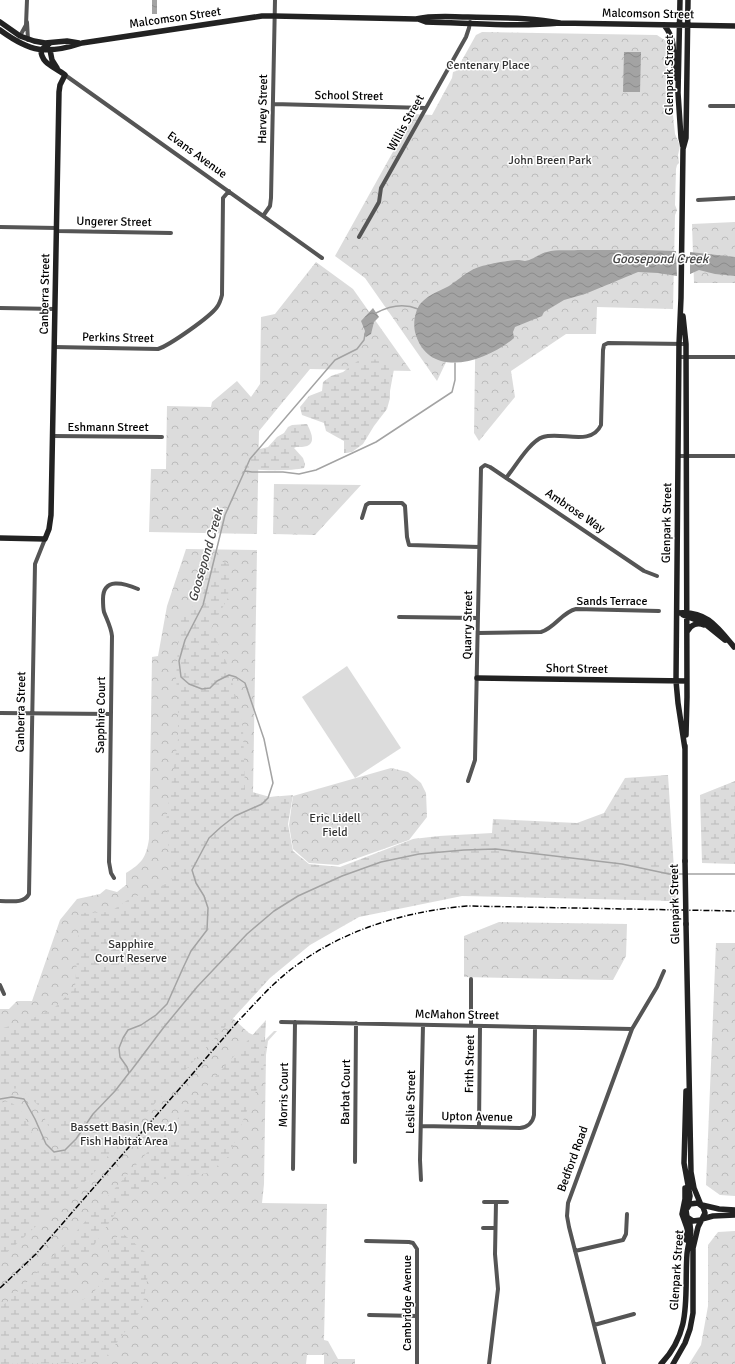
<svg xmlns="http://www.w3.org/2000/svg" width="735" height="1364" viewBox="0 0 735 1364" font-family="Signika,sans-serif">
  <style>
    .grass { fill: #dcdcdc }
    .forest { fill: url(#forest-crowns) }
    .wetland { fill: url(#wetland-marsh) }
    .water { fill: url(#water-waves) }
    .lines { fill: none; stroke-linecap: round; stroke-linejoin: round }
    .stream { stroke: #a3a3a3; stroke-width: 1.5 }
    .street { stroke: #555; stroke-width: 4 }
    .secondary { stroke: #222; stroke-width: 5.5 }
    .rail { stroke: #000; stroke-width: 1.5; stroke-dasharray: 6 2 1 2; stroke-linecap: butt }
    .secondary-bridge { stroke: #222; stroke-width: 5.5 }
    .labels { text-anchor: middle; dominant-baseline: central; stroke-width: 3; stroke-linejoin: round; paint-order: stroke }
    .street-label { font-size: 12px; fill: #000; stroke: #fff }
    .park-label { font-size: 12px; fill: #333; stroke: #fff }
    .water-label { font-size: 13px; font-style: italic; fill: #444; stroke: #fff }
  </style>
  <defs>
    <pattern id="forest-crowns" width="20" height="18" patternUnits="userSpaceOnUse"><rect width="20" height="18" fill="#dcdcdc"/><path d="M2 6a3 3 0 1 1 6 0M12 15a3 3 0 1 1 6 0" fill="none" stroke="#bbb"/></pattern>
    <pattern id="wetland-marsh" width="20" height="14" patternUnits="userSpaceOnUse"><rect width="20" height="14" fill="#dcdcdc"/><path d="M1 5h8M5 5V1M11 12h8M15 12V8" fill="none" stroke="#bbb"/></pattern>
    <pattern id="water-waves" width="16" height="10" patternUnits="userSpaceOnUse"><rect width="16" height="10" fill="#a3a3a3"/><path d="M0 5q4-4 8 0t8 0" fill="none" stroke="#8b8b8b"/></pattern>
  </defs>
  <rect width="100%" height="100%" fill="#fff"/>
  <path class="grass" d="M347,666L401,748L355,778L302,697Z"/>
  <path class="forest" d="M482,32L657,35L666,41L668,47V69L675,134L680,146L678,155L679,163L677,165L676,169L675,205L677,210L675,215L673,309L597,307L596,334H566L511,371L515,397L479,441L474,433L476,299L437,381L365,278L335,256L414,114L432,115L452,78L453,72L456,71L476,35Z
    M735,222V283H694L692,224Z
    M316,262L353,289L411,371L310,369L259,431L257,534L149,532L151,469H166L167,406L211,407L212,402L237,381L251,397L260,384L261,317L275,314Z
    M274,484L361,485L315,535L273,534Z
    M186,549L257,550L251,916L226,1012L249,1033L265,1040L274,1031H277L268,1041L266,1055L264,1184L262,1203L327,1204L324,1340L328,1341L338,1359H355V1364H324V1355H307L306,1364H0V1009H9L17,1001H32L60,920L77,899L100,894L106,889L117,892L126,885V873C142,863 146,858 149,839L152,657L158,656L167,606Z
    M391,768L408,772L421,783L426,793L427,817L409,840L338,865L309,863L293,849L289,825L293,796Z
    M499,922L627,924L626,956L613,980L464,977V936Z
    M716,943H735V1196L720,1195L706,1185Z
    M735,1231V1364H689L701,1345L708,1306V1245L718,1232Z"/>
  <path class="wetland" d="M389,359L394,369L390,391V398L387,409L374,426L363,444L352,452L344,453V441L326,431L324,423L302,415L300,407L309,396L322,391L323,382L331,376L343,372L359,360Z
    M307,424C315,439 315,448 296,447L294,448L303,458L305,464L304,468C294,471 254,471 244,468L250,457L256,450L268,447L277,437L284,433L288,427L292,425Z
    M210,558L230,564L228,598L211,628L229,668L243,728L245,790L270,797L293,795L288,824L293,851L309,864L340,867L413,839L439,836L492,833L493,819L577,823L604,813L625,778L668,775L676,901L462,896L359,917L310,945L270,978L124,1137L92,1175L0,1259V1103C3,1102 7,1101 9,1102C35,1110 28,1167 67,1149L51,1132L39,1106L20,1088L0,1090V1029L26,1021L53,1009L75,988L80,913L110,912L129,899L172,882L166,821L178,739V699L176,679L180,614L201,601Z
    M735,781V864L702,863L700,795Z
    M266,1020L263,1078L250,1103L229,1156L209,1173L157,1180L121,1205L76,1272L68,1291L71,1306L91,1295L109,1274L108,1247L121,1232L151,1257L142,1309L106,1357L81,1363L0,1364V1307L7,1302L65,1244Z"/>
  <path class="water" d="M152,0H157V14H152Z
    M624,52H641L640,92H623Z
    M645,250L676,251L677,276L658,273L638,272L585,294L564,300L544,312L542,316L515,327L513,332L514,338C486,362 428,381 415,332C413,323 415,310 421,303C429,294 440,291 449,286C457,281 464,274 472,270C479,265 509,260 519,260C521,260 523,261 525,261C533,260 540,253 547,252C557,249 568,251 578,250C600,250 622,250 645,250Z
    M690,252L735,257V276L715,274L699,270L690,274Z
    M373,308L379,317L374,322L371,334L366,337L364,335L365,331L361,321Z"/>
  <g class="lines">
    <path class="stream" d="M376,313C389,306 404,303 418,309
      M245,471L252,472H283L299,474L316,470L376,442L452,392L455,380V363
      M687,874H735
      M130,1072L164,1027L197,987L247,934L274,911L298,896L342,876L381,862L419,854L464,850L496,849L622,864L669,874H683
      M0,1099L12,1097L24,1099L35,1119L46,1144L54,1152L65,1150L76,1139L93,1114L115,1091L129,1073L127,1067L120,1057L119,1048L123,1038L128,1030L141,1025L156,1015L167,1004L183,968L191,951L207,930L208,908L204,896L196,883L192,870L209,838L221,827L235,816L262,804L268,798L273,783L264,739L245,683L236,677L229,675L217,681L210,688L202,689L189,684L181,677L179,661L185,640L203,605L225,515L250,459L335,360L357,349L364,340L365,334"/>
    <path class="street" d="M27,22L28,40
      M20,36L26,25L27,0
      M65,75L322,258
      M273,104L426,108
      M710,106H735
      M698,200L735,198
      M263,216L270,206L271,198L275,0
      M0,227L57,228
      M57,231L171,233
      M359,237L379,202L381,188L466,37L469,28L470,22
      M0,308L55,309
      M54,347L158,349C170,345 210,317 217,307C220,303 221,299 222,295L223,198L229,191
      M679,357H735
      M53,436L162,437
      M679,456H735
      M506,478C515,467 530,441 543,437C561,431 591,447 601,425L603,350L604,345L608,343L686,344
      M362,518L366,505L369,503H402L405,506L407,537L409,545L479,547
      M399,617L478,618
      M478,633L541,632C555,628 562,612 576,609L659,611
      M0,713L111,714
      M468,781L475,760L481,468L485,465L490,467L644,571L657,576
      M114,878L111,873L109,862L112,636C111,627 107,620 104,612C103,608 103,604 103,599C103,577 124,583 138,589
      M0,901C10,901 24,904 29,894L35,564L45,539
      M0,985L4,994
      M281,1022L632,1029
      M471,1025V979
      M421,1126L520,1128C528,1127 533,1122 534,1115L535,1027
      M479,1127L480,1026
      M355,1162L356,1023
      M293,1169L295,1022
      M421,1180L420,1160L423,1025
      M484,1202H507
      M483,1228H495
      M366,1241L409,1242L413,1243L417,1249V1364
      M575,1251L623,1240L626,1234L627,1214
      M369,1315L417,1316
      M594,1325L634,1314
      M489,1364L498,1289L495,1254L496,1202
      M604,1364L569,1227L567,1216L568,1203L632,1029L657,987L664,971"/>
    <path class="secondary" d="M680,0L678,93L681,138L683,147
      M418,19L426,22C470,23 516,27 560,23L735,26
      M0,22L20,36L34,41L45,43L67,41L79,43
      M664,25C681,46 668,61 677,79
      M0,30C30,52 46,55 82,43L262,16H274L416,19C433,15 451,17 468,17C499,18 530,17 560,23
      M48,49L50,50L52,60L57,68
      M683,316L686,344L687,697L686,735
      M0,538L45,539L49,529L51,515L59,92L60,85L65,75C55,67 41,64 41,50L50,43
      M677,613C706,610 717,626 734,647
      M683,615L704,623L725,640
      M687,632C690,625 697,622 704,625
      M477,678L687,681
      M685,749L678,703L676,681L679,344L681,298L683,149L686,138L688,0
      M685,861V746
      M686,924L691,1172L694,1188L701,1205
      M686,1091L684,1163L690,1196L688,1206
      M685,1188V1199L682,1214L687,1228L686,1240
      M702,1205L719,1209L735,1210
      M702,1219L713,1216L735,1215
      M661,1364C693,1330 684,1296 687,1254C688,1242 694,1231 688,1218
      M673,1364L685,1343L690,1329L693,1313V1248L698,1227L705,1213L703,1207L698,1203L690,1204L686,1210L687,1217L693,1221L701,1220"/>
    <path class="rail" d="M0,1288L36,1254L240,1019C251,1008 262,995 274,984C326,935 397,912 467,906L735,911"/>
    <path class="secondary-bridge" d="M685,861L686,924"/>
  </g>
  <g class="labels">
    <g class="street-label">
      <text transform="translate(648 14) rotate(1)">Malcomson Street</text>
      <text transform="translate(175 18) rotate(-8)">Malcomson Street</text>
      <text transform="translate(669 75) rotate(-90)">Glenpark Street</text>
      <text transform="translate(349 96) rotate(1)">School Street</text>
      <text transform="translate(263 109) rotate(-89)">Harvey Street</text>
      <text transform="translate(406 123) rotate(-61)">Willis Street</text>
      <text transform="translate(197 155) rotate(36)">Evans Avenue</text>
      <text transform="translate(114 222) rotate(1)">Ungerer Street</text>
      <text transform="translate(45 294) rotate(-89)">Canberra Street</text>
      <text transform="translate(118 338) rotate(1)">Perkins Street</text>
      <text x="108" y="427">Eshmann Street</text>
      <text transform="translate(575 511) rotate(34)">Ambrose Way</text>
      <text transform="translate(667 523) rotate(-89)">Glenpark Street</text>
      <text x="612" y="601">Sands Terrace</text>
      <text transform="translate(468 625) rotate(-89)">Quarry Street</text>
      <text transform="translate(577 669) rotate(1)">Short Street</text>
      <text transform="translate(21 712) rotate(-89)">Canberra Street</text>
      <text transform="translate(101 715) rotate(-89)">Sapphire Court</text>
      <text transform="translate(675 904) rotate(-91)">Glenpark Street</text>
      <text transform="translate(457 1015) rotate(1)">McMahon Street</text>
      <text transform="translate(470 1064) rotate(-89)">Frith Street</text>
      <text transform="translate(346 1092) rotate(-89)">Barbat Court</text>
      <text transform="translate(284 1095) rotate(-89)">Morris Court</text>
      <text transform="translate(411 1102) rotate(-89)">Leslie Street</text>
      <text transform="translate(477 1117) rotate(1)">Upton Avenue</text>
      <text transform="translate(573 1159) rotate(-70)">Bedford Road</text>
      <text transform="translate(677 1270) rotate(-86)">Glenpark Street</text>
      <text transform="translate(407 1303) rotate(-90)">Cambridge Avenue</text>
    </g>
    <g class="park-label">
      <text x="488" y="65">Centenary Place</text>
      <text x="550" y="160">John Breen Park</text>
      <text x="335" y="818">Eric Lidell<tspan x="335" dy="14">Field</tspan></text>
      <text x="131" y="944">Sapphire<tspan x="131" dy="14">Court Reserve</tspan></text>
      <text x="124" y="1127">Bassett Basin (Rev.1)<tspan x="124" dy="14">Fish Habitat Area</tspan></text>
    </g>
    <g class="water-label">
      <text x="660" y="259">Goosepond Creek</text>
      <text transform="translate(206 555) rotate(-74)">Goosepond Creek</text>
    </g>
  </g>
</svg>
